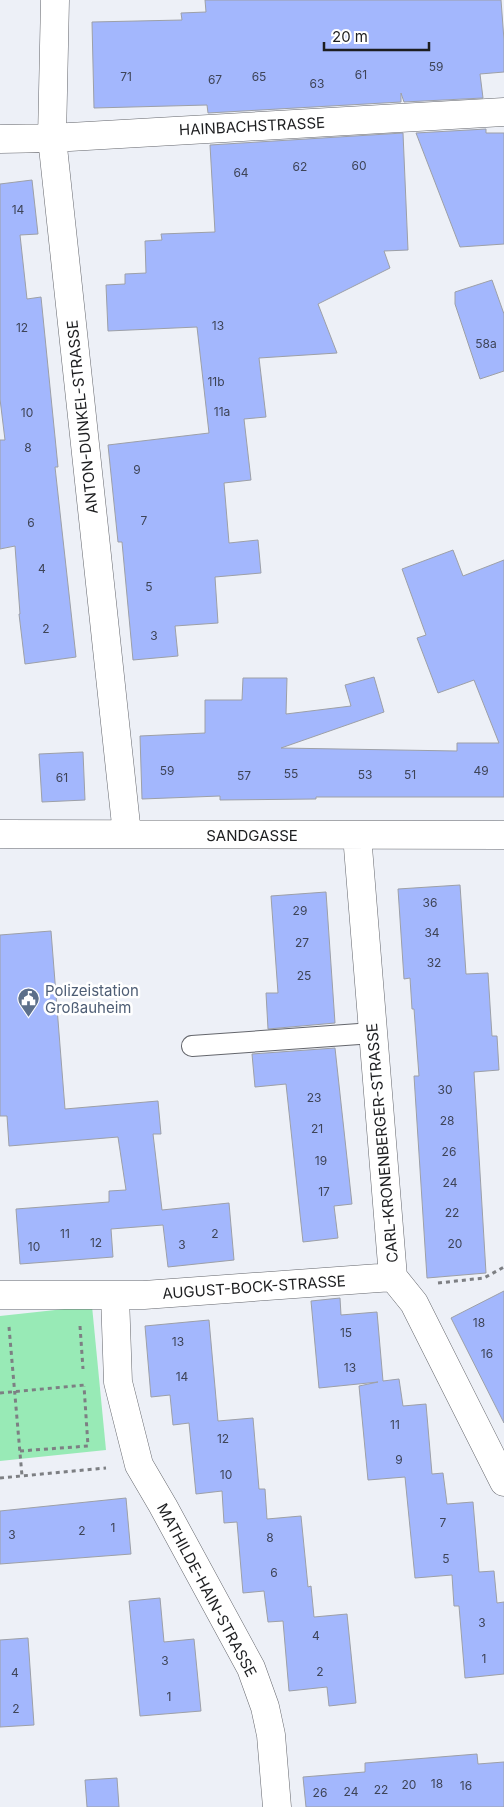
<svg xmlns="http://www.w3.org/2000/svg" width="504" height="1807" viewBox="0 0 504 1807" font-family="Inter,sans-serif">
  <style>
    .green { fill: #98eab6 }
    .building { fill: #a3b7fd; stroke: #9da0a7 }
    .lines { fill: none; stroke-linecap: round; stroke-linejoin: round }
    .lane-casing { stroke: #64666c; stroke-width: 22 }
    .street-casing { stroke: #64666c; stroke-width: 29 }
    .path { stroke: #7d7f83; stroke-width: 3; stroke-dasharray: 4 4; stroke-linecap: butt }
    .lane { stroke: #fff; stroke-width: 20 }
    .street { stroke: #fff; stroke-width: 28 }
    .labels { text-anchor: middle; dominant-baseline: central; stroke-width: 5; stroke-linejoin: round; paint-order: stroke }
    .number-label { font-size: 12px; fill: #3e4457 }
    .street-label { font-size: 15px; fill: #1d1e20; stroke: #fff }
    .service-label { font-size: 15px; fill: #4e5e75; stroke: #fff; text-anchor: start }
  </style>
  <rect width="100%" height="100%" fill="#edf0f7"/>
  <path class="green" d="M92,1306L106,1450L0,1461V1316Z"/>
  <path class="building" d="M205,0H501L504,40V72L480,74L483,98L404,102L401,93V102L208,113L207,105L94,108L92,22L182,20L181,13L206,12Z
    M486,129V133H504V244L460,247L416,133Z
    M403,133L408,250L384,251L390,268L318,304L337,353L259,358L266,417L244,419L251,480L224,483L229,543L258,540L261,573L215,577L218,623L175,626L178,656L133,660L122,542H118L108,445L209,433L197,327L108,331L106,285L125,284V274L146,273L145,241L162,240L161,234L215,232L210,145Z
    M32,180L38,234L20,235L27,299L41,297L58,467H55L76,657L25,664L19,614H20L15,546L0,549V440H5L0,399V184Z
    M492,280L504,314V371L480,379L455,304V292Z
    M453,550L463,576L504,560V797H316V799L220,800V796L142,799L140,736L205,733V700H242L243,678H287L286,714L351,706L345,685L374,677L384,712L281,748L457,751V743H499L474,680L438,693L417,638L426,635L402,569Z
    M83,752L85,800L42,802L39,754Z
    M460,885L466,974L488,973L492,1036H497L499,1070L474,1072L486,1273L427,1278L414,1076H419L414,1009H412L410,978L404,979L398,889Z
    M326,892L335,1023L268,1029L266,993H278L271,896Z
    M51,931L65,1109L158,1101L161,1134H153L162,1210L229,1203L234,1260L168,1267L163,1225L111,1229L113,1257L20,1264L16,1209L109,1202V1191L126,1190L118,1137L9,1146L7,1116H0V935Z
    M335,1048L352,1204L334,1206L338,1238L303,1242L286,1084L255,1087L252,1054Z
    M504,1291V1423L451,1318Z
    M340,1298L341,1315L377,1312L383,1381L399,1379L403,1406L426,1404L432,1474L443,1473L447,1504L473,1502L479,1572L494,1571L497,1603L504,1602V1674L465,1678L459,1606H454L452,1575L415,1578L405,1477L368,1480L359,1386L378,1382L319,1388L311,1301Z
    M209,1320L218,1421L253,1418L259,1489H265L267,1519L301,1516L308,1587L311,1586L314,1617L347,1614L356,1703L329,1706L327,1687L289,1691L283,1621L268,1622L264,1591L243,1593L237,1522L224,1523L222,1491L196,1494L189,1423L173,1425L170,1395L151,1397L145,1326Z
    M126,1498L131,1554L0,1564V1511Z
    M160,1598L164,1642L194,1639L201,1711L140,1716L129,1601Z
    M28,1638L34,1725L0,1727V1640Z
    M477,1754L478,1764L504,1762V1807H306L303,1777L365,1772V1763Z
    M117,1778L119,1807H87L85,1780Z"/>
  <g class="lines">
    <defs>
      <path id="lane" d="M192,1046L373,1033"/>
      <path id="street" d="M55,0L52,138L127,834
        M0,139L52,138L504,112
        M0,834L504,835
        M357,835L393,1277L414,1303L504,1482
        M0,1295H144L393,1277
        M115,1296L118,1382L139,1465L163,1506L251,1668L265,1707L271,1735L277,1807"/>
    </defs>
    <use href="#lane" class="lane-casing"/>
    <use href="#street" class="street-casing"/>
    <path class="path" d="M438,1283L484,1278L504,1267
      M80,1326L83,1369
      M9,1327L22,1476
      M0,1393L85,1385
      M20,1451L88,1446L84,1386
      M0,1478L106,1468"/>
    <use href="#lane" class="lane"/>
    <use href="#street" class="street"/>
  </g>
  <defs>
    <symbol id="civic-pin" viewBox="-11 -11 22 30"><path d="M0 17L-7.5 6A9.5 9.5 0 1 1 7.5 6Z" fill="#5c6f8a" stroke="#fff"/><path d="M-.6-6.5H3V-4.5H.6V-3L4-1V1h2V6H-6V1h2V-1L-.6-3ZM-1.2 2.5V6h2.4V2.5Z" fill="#fff"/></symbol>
  </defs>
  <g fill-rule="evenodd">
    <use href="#civic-pin" x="16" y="986" width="25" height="34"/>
  </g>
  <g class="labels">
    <g class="number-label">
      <text x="436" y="66">59</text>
      <text x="361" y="74">61</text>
      <text x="126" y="76">71</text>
      <text x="259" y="76">65</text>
      <text x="215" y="79">67</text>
      <text x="317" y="83">63</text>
      <text x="359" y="165">60</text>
      <text x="300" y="166">62</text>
      <text x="241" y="172">64</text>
      <text x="18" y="209">14</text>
      <text x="218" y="325">13</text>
      <text x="22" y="327">12</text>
      <text x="486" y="343">58a</text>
      <text x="216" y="381">11b</text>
      <text x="222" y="411">11a</text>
      <text x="27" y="412">10</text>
      <text x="28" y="447">8</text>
      <text x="137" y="469">9</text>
      <text x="144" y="520">7</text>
      <text x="31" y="522">6</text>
      <text x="42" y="568">4</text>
      <text x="149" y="586">5</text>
      <text x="46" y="628">2</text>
      <text x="154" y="635">3</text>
      <text x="167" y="770">59</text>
      <text x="481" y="770">49</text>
      <text x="291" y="773">55</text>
      <text x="365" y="774">53</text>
      <text x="410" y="774">51</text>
      <text x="244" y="775">57</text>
      <text x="62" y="777">61</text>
      <text x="430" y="902">36</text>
      <text x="300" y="910">29</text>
      <text x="432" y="932">34</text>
      <text x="302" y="942">27</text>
      <text x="434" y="962">32</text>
      <text x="304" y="975">25</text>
      <text x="445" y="1089">30</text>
      <text x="314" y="1097">23</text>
      <text x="447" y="1120">28</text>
      <text x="317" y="1128">21</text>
      <text x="449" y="1151">26</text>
      <text x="321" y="1160">19</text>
      <text x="450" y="1182">24</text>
      <text x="324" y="1191">17</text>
      <text x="452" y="1212">22</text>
      <text x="65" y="1233">11</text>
      <text x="215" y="1233">2</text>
      <text x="96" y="1242">12</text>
      <text x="455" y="1243">20</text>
      <text x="182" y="1244">3</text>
      <text x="34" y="1246">10</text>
      <text x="479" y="1322">18</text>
      <text x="346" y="1332">15</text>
      <text x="178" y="1341">13</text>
      <text x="487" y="1353">16</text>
      <text x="350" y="1367">13</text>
      <text x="182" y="1376">14</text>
      <text x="395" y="1424">11</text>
      <text x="223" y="1438">12</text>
      <text x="399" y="1459">9</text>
      <text x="226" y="1474">10</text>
      <text x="443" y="1522">7</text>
      <text x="113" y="1527">1</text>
      <text x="82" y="1530">2</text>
      <text x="12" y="1534">3</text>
      <text x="270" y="1537">8</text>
      <text x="446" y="1558">5</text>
      <text x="274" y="1572">6</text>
      <text x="482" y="1622">3</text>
      <text x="316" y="1635">4</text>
      <text x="484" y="1658">1</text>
      <text x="165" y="1660">3</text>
      <text x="320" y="1671">2</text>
      <text x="15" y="1672">4</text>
      <text x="169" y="1696">1</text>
      <text x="16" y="1708">2</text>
      <text x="437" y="1783">18</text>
      <text x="409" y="1784">20</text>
      <text x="466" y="1785">16</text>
      <text x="381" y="1789">22</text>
      <text x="351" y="1791">24</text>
      <text x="320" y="1792">26</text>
    </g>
    <g class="street-label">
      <text transform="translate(252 126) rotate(-3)">HAINBACHSTRASSE</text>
      <text transform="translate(82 417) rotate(-96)">ANTON-DUNKEL-STRASSE</text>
      <text x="252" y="835">SANDGASSE</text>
      <text transform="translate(382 1143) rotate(-95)">CARL-KRONENBERGER-STRASSE</text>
      <text transform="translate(254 1287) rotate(-4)">AUGUST-BOCK-STRASSE</text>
      <text transform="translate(207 1590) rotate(62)">MATHILDE-HAIN-STRASSE</text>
    </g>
    <g class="service-label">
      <text x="45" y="990">Polizeistation<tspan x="45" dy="17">Großauheim</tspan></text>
    </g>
  </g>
  <path d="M324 42v8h105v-8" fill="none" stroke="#1d1e20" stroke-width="2.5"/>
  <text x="332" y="42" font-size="15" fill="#1d1e20" stroke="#ffffff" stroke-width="4" paint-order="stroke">20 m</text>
</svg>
